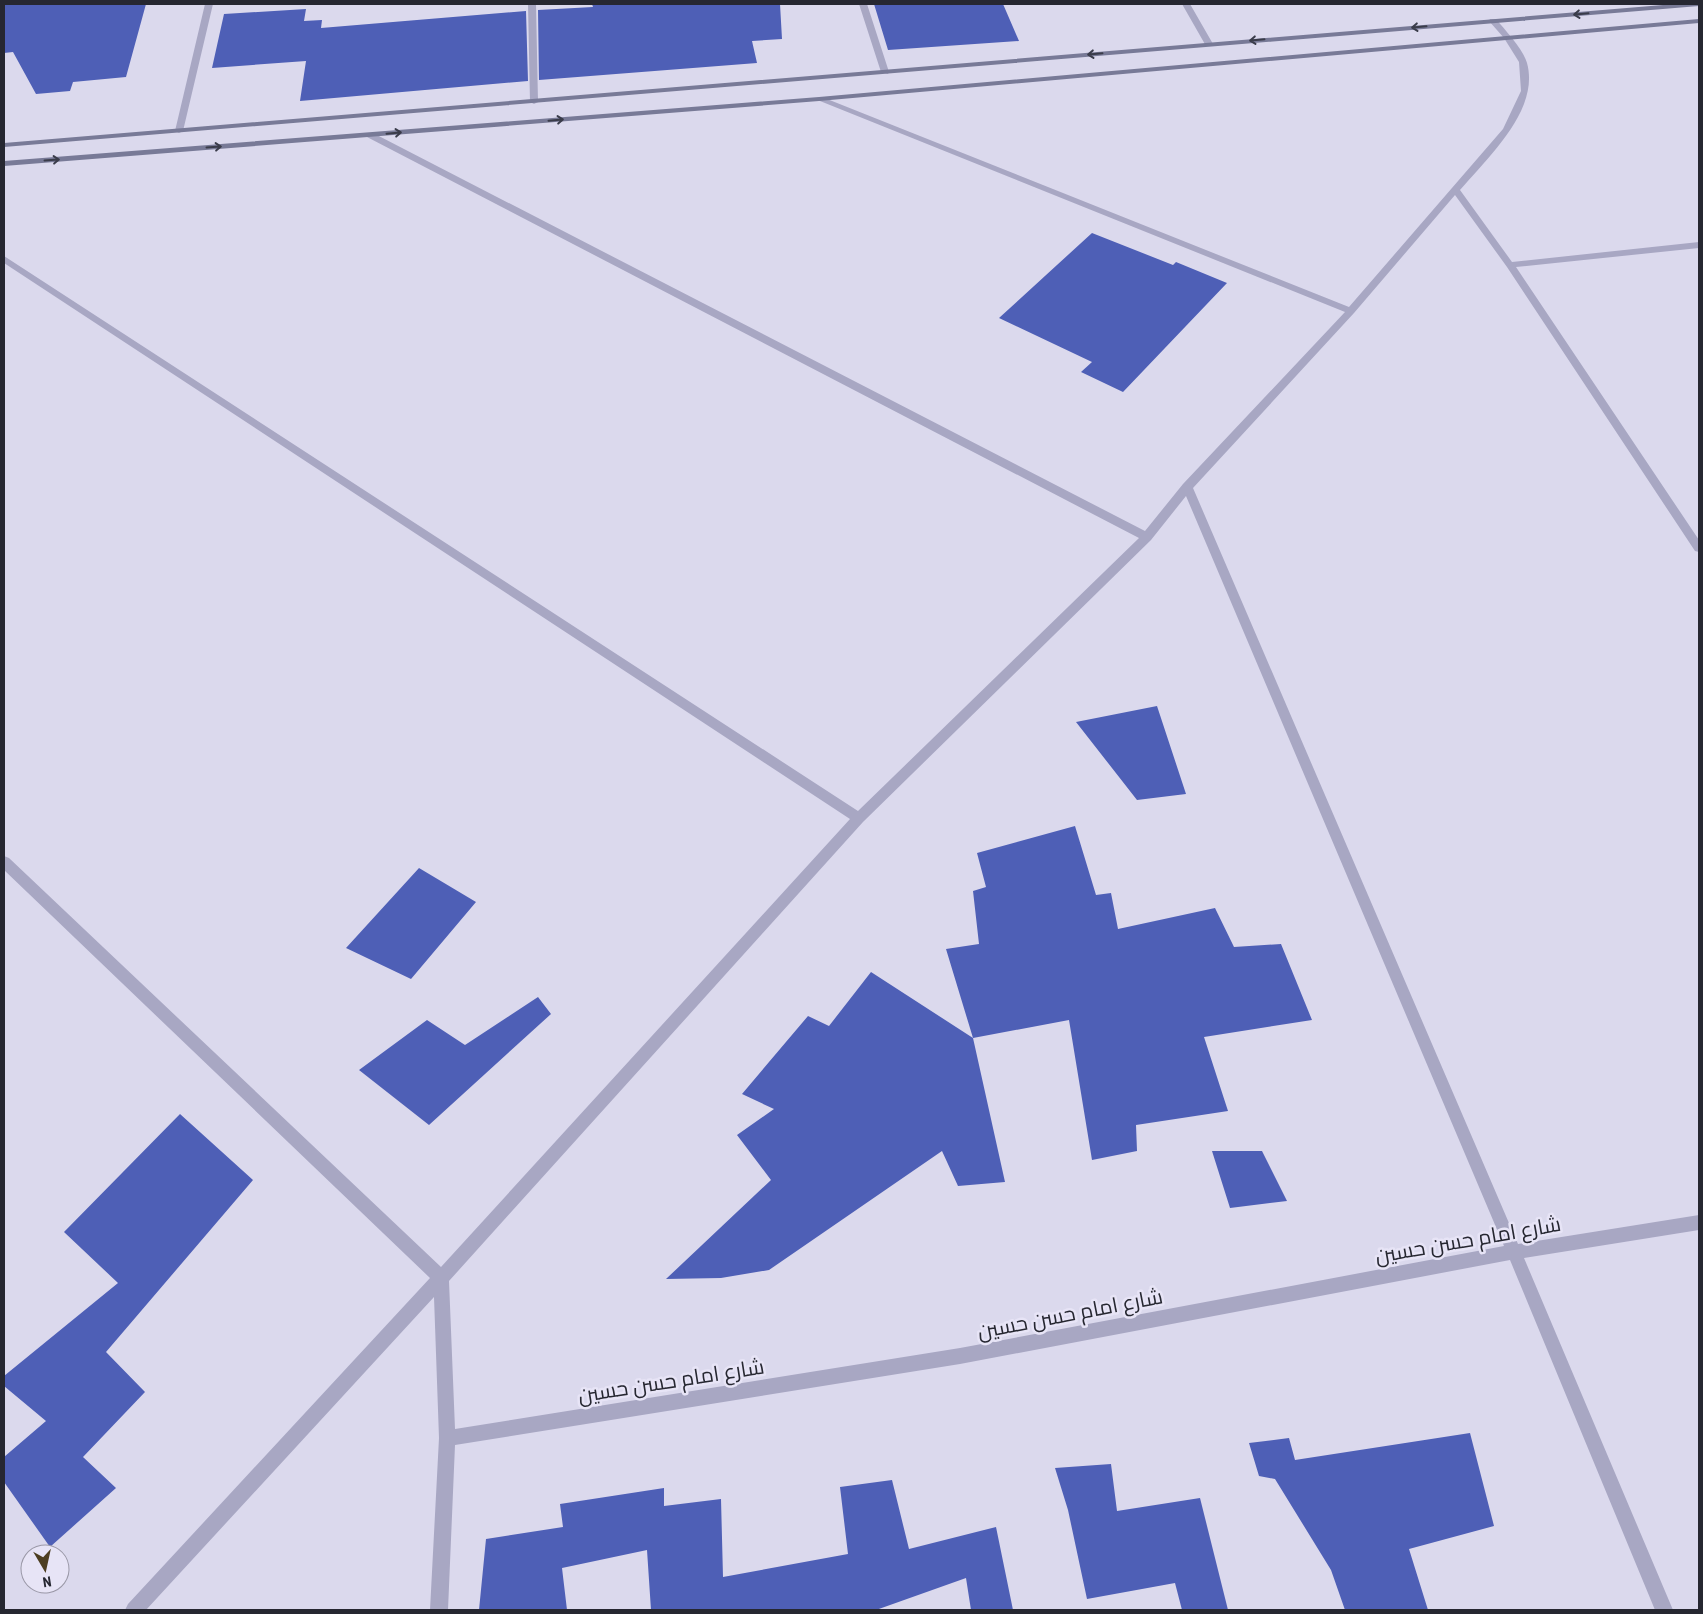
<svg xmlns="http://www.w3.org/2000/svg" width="1703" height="1614" viewBox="0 0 1703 1614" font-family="'Roboto Condensed',Cairo,sans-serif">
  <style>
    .building { fill: #4e5fb6 }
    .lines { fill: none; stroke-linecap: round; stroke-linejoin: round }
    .street { fill: #a8a7c3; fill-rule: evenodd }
    .secondary { fill: #787a97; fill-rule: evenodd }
    .oneway { stroke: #3a3c4a }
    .labels { text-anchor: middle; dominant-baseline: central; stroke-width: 5; stroke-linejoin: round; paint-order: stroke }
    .near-street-label { font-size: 21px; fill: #262731; stroke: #e7e4f6 }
  </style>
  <rect width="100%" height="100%" fill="#dbd9ed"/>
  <path class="building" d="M4,4H146L126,77L73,82L70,91L36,94L13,52L4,53Z
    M592,4H780L782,39L752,41L757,63L539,80L538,10L593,7Z
    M874,4H1003L1019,41L888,50Z
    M306,9L304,21L322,20L321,28L526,11L528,81L300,101L306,61L212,68L224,14Z
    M1092,233L1173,265L1176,262L1227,283L1123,392L1081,372L1092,362L999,318Z
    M1157,706L1186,794L1137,800L1076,722Z
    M1075,826L1096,895L1111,893L1118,929L1215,908L1234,947L1281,944L1312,1020L1204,1037L1228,1111L1136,1125L1137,1151L1092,1160L1069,1020L973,1038L946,949L979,944L973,891L986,887L977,853Z
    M419,868L476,902L411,979L346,948Z
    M871,972L973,1038L1005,1182L958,1186L942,1151L769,1270L721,1278L666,1279L771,1180L737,1135L774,1109L742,1094L808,1016L829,1026Z
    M538,997L551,1014L429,1125L359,1070L427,1020L465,1045Z
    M180,1114L253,1180L106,1352L145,1392L83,1457L116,1488L50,1547L4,1482V1457L46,1421L4,1386V1376L118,1283L64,1232Z
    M1212,1151H1262L1287,1201L1230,1208Z
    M1470,1433L1494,1526L1409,1549L1428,1610H1345L1331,1570L1275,1479L1259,1476L1249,1443L1289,1438L1295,1460Z
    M1111,1464L1117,1511L1200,1498L1228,1610H1182L1175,1583L1087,1599L1068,1510L1055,1468Z
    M892,1480L909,1549L996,1527L1013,1610H971L966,1578L876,1610H651L647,1550L562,1568L567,1610H479L486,1539L563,1527L560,1504L664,1488V1506L721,1499L723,1577L848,1554L840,1487Z"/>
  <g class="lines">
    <path class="street" d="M205,4H213L183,131L179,133L175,131Z
      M528,4H536L538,102L534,104L530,102Z
      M859,4H867L889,72L888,74L881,72Z
      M1182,4H1190L1213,44L1212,46H1206Z
      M1490,19H1496C1505,30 1523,49 1527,63C1540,110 1488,157 1460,190L1512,262L1699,242V248L1516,267L1699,540V552L1695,551L1507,267L1455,195L1354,313L1193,488L1518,1244L1699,1215V1230L1524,1258L1673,1610H1655L1510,1260L960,1364L455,1445L448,1610H430L439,1438L434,1297L146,1610H125L128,1604L430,1278L4,870V856L9,858L441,1267L850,819L4,263V256L858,811L1139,538L367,137V133H373L1145,531L1183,484L1345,312L815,99L822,97L1349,307L1503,129L1521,91L1519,62L1504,38L1489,21ZM1186,496L1504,1246L960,1348L455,1429L449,1281L863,822L1151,540Z"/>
    <path class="secondary" d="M1675,4H1699V6L4,147V143Z
      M1699,19V23L819,101L4,166V161L819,97Z"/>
  </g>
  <defs><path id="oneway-shaft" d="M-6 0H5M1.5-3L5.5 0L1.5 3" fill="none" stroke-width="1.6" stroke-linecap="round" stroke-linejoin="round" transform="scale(1.25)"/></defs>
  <g class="oneway">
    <use href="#oneway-shaft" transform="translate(1581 14) rotate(175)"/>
    <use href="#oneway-shaft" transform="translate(1419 27) rotate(175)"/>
    <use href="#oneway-shaft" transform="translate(1257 40) rotate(175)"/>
    <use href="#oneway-shaft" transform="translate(1095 54) rotate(175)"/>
    <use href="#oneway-shaft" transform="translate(556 120) rotate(-5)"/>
    <use href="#oneway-shaft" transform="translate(394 133) rotate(-5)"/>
    <use href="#oneway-shaft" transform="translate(214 147) rotate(-4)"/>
    <use href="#oneway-shaft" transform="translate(52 160) rotate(-4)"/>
  </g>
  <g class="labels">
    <g class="near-street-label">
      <text transform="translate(1468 1240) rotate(-10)">شارع امام حسن حسين</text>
      <text transform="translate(1070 1314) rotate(-11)">شارع امام حسن حسين</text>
      <text transform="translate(671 1381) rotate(-9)">شارع امام حسن حسين</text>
    </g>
  </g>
  <rect width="1703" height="1614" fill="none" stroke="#262731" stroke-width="10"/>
  <g transform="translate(45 1569) rotate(171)"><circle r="24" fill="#e7e4f6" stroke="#9a98a7"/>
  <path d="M0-4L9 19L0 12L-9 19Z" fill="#4d3e21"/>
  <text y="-8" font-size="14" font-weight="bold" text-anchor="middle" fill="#262731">N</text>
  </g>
</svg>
